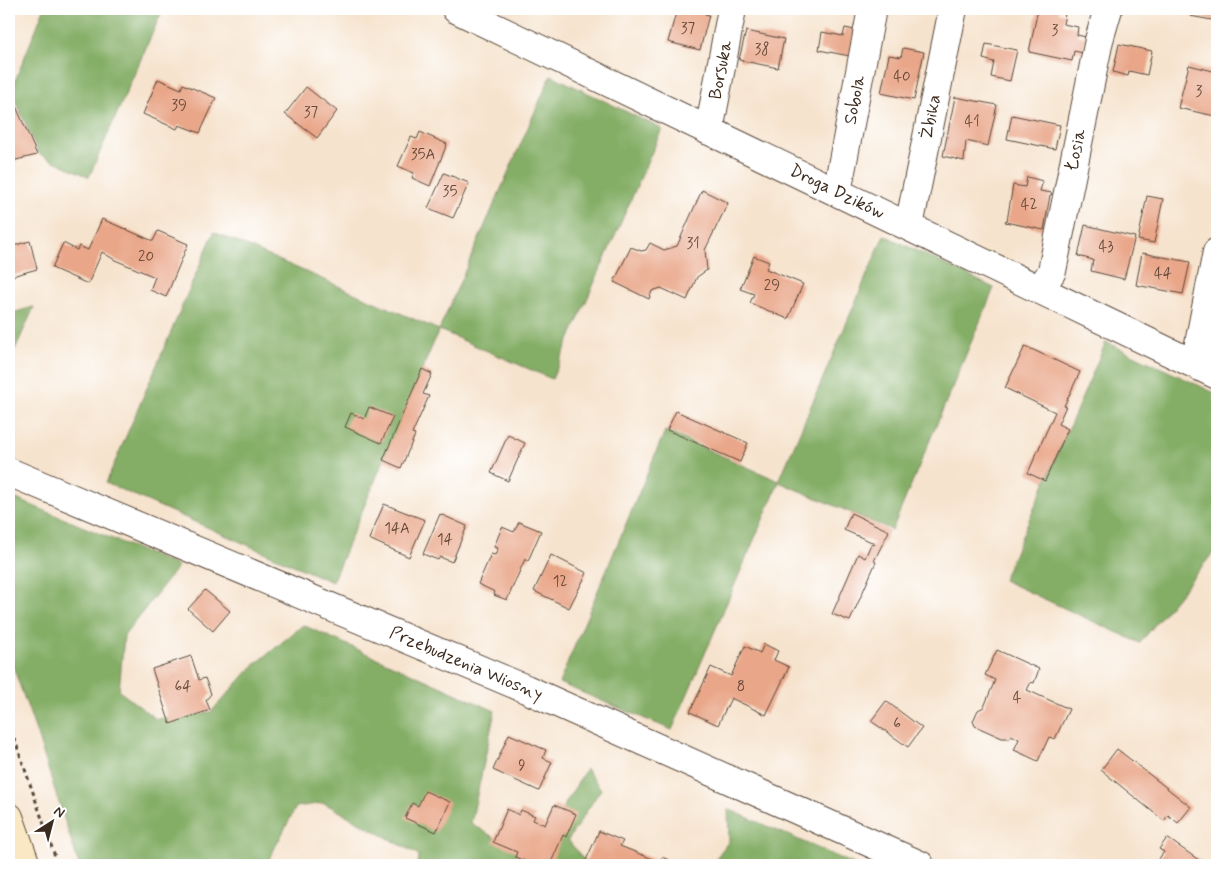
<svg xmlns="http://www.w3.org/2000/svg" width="1226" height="874" viewBox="0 0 1226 874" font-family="Mynerve,sans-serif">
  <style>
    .forest { fill: #84ae66; stroke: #606c42 }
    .building { fill: #e9a688 }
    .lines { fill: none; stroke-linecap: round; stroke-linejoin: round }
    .minor-casing { stroke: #574638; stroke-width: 30 }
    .secondary-casing { stroke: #574638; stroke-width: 30 }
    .path { stroke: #574638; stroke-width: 3; stroke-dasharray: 4 4; stroke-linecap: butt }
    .minor { stroke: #fff; stroke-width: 28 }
    .secondary { stroke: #fae7c3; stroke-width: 28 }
    .labels { text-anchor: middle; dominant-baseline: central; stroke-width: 4; stroke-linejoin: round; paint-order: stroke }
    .number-label { font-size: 15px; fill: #664938 }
    .street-label { font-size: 18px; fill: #3b2a1e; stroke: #fff }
  </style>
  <rect width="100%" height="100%" fill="#fff"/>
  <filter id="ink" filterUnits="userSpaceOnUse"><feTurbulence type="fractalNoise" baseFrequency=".02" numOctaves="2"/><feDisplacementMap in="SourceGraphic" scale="10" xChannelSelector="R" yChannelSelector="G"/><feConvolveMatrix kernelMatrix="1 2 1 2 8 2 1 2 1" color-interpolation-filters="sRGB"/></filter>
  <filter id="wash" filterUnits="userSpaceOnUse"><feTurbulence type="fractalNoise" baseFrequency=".0096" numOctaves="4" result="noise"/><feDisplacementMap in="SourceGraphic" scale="20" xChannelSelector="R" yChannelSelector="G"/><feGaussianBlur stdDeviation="1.12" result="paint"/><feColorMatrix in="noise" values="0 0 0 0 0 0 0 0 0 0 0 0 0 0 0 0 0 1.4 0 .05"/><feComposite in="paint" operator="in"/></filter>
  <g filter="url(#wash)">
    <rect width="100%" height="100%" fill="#f6e3cd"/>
    <path class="forest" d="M44,9H163L89,177L39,154L11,91Z
      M551,75L662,129L552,379L439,330L332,582L106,483L214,232L439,330Z
      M884,235L994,288L892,530L779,482L672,730L559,683L665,431L779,481Z
      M33,307H34L9,363V314Z
      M1106,342L1217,394V548L1140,643L1003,580Z
      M9,496L178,566L124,636L119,691L156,719L211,712L251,668L303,625L495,711L471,823L531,861L586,769L601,789L568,840L588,865H418L419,855L324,803L296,807L266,865H79L35,728L9,655Z
      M728,809L856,865H711L729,841Z"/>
    <g id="blocks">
      <path class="building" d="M677,9H706L705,14L709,15L700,50L668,42Z
        M1038,9H1059L1058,12L1065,14L1063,24L1078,27L1077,35L1086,37L1083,53L1074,51L1072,61L1029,52Z
        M1191,9H1217V21L1190,16Z
        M845,28L855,30V57L819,50L822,32L843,36Z
        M746,31L784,39L778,68L739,60Z
        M986,44L1017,50L1010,81L991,77L994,62L983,59Z
        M1119,44L1152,51L1147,75L1129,71L1128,76L1113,72Z
        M903,48L924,52L914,100L881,93L889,55L901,57Z
        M1189,65L1217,72V104L1215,116L1178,108Z
        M158,79L181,89L183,84L216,98L200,133L179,125L177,129L143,114Z
        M306,87L337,111L317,138L285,114Z
        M955,97L997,105L988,146L966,141L964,161L943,156Z
        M15,104L37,155L12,161L9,153V106Z
        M1012,115L1060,125L1055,149L1007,139Z
        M420,132L447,144L430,186L412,178L414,173L398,166L411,137L417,139Z
        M444,173L469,183L453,218L428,208Z
        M1027,177L1043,181L1040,191L1052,193L1051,195H1050L1044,230L1005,222L1006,220L1007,221L1013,185L1025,187Z
        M702,190L728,203L705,250L707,270L697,277L687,300L661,288L652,291L649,299L614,282L631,247L641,251L646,250L650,243L664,250L677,246Z
        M1147,196L1163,199L1154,243L1138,240Z
        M102,219L153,241L158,231L188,244L166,297L150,290L155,277L115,260L102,252L88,284L52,268L63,243L77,250L79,246L88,250Z
        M1085,225L1135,237L1124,279L1091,271L1093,260L1078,256Z
        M30,241L37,269L9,277V247Z
        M1142,253L1190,262L1183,294L1136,285Z
        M754,256L769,262L766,269L803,284L788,319L750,303L754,294L740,289Z
        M1025,346L1080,372L1064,406H1066L1058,424L1068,429L1045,481L1028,473L1055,412L1005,388Z
        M422,369L432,374L423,394L429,396L412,434L415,435L401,468L383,460Z
        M369,407L393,417L381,443L345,427L351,413L364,419Z
        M676,411L748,443L740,462L667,430Z
        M508,435L525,443L508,481L491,473Z
        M384,504L425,520L409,557L369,539Z
        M851,513L889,531L874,561L876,562L850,621L832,614L858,554L865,558L871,544L874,545V543L844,530Z
        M440,514L467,526L452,562L440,557L438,560L423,554Z
        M519,522L541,531L528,561L525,559L507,600L494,595L495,592L478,584L491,554L495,555L498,548L494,547L502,527L514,532Z
        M551,555L587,573L569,608L534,591Z
        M205,590L230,611L213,631L188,609Z
        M764,644L778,651L774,660L789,667L766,715L731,698L718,725L690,712L711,667L731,676L745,646L760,653Z
        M997,650L1039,669L1034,683L1031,682L1027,690L1069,709L1055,739L1049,737L1038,761L1014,750L1019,739L1011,735L1009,738H1002L975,726L973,721L978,710L984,707L995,680L985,675Z
        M191,656L199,680L205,678L211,694L206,700L210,710L170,724L152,669Z
        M886,701L922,728L908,747L871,721Z
        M509,734L546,750L543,758L552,762L539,791L493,770Z
        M1117,749L1191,807L1178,823L1168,815L1164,821L1101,770Z
        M425,791L450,802L436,832L405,818L412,803L418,806Z
        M554,805L576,814L566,837L563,835L550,865H535L515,857L517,852L493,842L507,809L519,815L521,810L535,816L533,820L545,825Z
        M599,831L623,841L620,846L655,860L653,865H584Z
        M1167,838L1206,865H1154L1164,852L1159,849Z
        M662,857L680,865H658Z"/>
    </g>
  </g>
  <g filter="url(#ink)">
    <use href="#blocks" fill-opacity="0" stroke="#574638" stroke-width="1"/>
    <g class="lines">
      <defs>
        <path id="minor" d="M456,9L1217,375
          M709,131L732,9
          M837,192L872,9
          M909,226L953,9
          M1040,290L1052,271L1099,40L1108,9
          M1195,364L1217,252
          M9,472L526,689L920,865"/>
        <path id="secondary" d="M9,817L26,865"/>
      </defs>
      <use href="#minor" class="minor-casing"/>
      <use href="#secondary" class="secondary-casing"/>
      <path class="path" d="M9,723L58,865"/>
      <use href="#minor" class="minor"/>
      <use href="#secondary" class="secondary"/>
    </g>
  </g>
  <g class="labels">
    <g class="number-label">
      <text x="688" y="29">37</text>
      <text x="1055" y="31">3</text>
      <text x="762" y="50">38</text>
      <text x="902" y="77">40</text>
      <text x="1199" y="92">3</text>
      <text x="179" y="106">39</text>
      <text x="311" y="113">37</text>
      <text x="972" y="122">41</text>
      <text x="423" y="155">35A</text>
      <text x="450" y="192">35</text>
      <text x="1029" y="205">42</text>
      <text x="693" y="244">31</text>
      <text x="1106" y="247">43</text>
      <text x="146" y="257">20</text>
      <text x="1163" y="274">44</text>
      <text x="772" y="286">29</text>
      <text x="397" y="529">14A</text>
      <text x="445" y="540">14</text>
      <text x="560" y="582">12</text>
      <text x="183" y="687">64</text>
      <text x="741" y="687">8</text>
      <text x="1017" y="698">4</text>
      <text x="897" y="724">6</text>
      <text x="522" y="766">9</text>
    </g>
    <g class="street-label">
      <text transform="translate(721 70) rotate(-79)">Borsuka</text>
      <text transform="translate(855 100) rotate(-79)">Sobola</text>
      <text transform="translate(931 117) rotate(-79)">Żbika</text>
      <text transform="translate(1076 150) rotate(-78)">Łosia</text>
      <text transform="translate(837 192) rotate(26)">Droga Dzików</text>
      <text transform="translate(466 664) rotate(23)">Przebudzenia Wiosny</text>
    </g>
  </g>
  <rect width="1226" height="874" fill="none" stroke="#fff" stroke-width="30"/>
  <g transform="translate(52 822) rotate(36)" stroke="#ffffff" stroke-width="4" paint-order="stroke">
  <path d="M0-4L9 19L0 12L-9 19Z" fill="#3b2a1e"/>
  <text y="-8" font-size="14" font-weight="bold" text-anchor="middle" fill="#3b2a1e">N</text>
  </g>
</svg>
